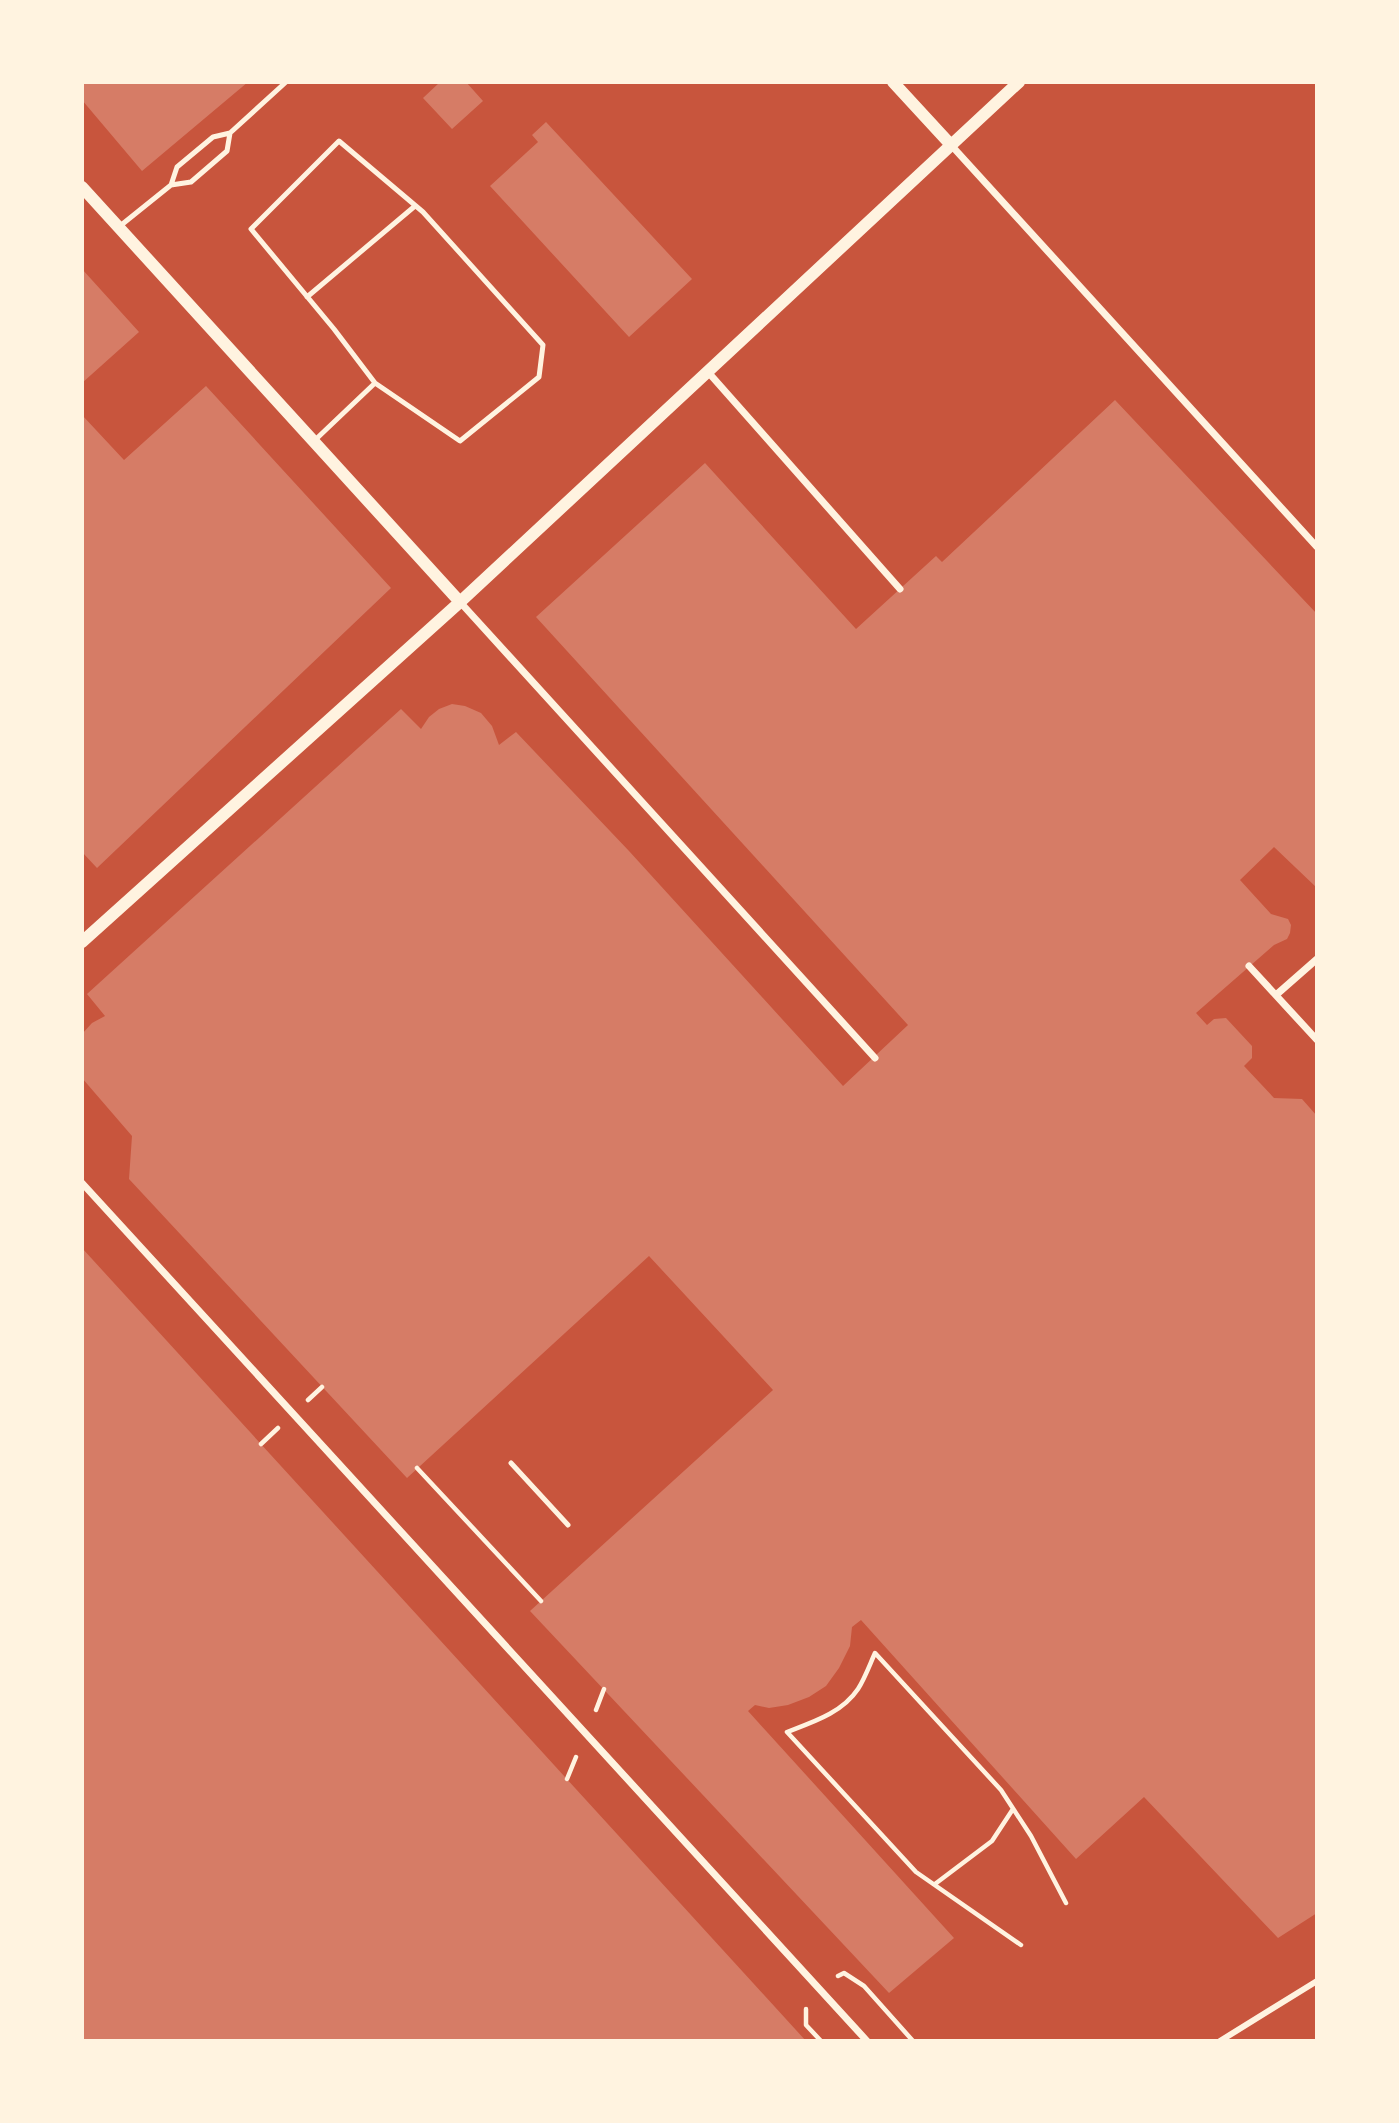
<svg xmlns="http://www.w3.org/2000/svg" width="1399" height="2123" viewBox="0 0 1399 2123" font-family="Barlow,sans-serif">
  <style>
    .building { fill: #d67c66 }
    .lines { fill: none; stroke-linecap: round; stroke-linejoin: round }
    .path { stroke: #fff3e0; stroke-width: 4.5 }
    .service { stroke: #fff3e0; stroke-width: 5 }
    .pedestrian { stroke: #fff3e0; stroke-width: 6 }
    .minor { stroke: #fff3e0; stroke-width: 7 }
    .tertiary { stroke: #fff3e0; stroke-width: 12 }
  </style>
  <rect width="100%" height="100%" fill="#c8553d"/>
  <path class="building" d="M82,82H248L142,171L82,100Z
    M440,82H466L483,101L452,129L423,98Z
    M546,122L692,279L629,337L490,186L538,142L532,135Z
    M82,269L139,332L82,383Z
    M206,386L391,588L97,868L82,852V415L124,460Z
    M1115,400L1317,614V888L1274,847L1240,880L1271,914L1288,919L1291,925L1290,933L1287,939L1274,945L1196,1013L1207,1025L1214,1019L1226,1018L1252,1046V1058L1244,1066L1274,1098L1302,1099L1317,1116V1913L1278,1938L1144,1797L1076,1859L861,1620L852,1627L850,1646L839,1668L826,1686L809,1697L788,1705L769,1708L755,1705L748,1711L954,1938L889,1993L530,1611L773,1390L649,1256L407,1478L129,1179L132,1136L82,1078V1034L92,1023L105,1016L87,994L401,709L421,729L429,717L439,709L452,704L465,706L481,713L492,726L499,745L516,732L629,851L843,1086L908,1025L536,617L705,463L856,629L936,556L942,562Z
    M82,1248L806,2041H82Z"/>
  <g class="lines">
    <path class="path" d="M308,1400L322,1387
      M261,1444L278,1428
      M417,1468L541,1601
      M596,1710L604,1689
      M567,1779L576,1757
      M935,1884L992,1841L1013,1809
      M1021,1945L916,1872L787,1732C813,1722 842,1713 858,1689C865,1678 870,1664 875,1653L1001,1790L1031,1836L1066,1903
      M838,1976L844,1973L864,1986L913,2041
      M806,2009V2025L821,2041"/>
    <path class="service" d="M171,185L177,167L213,137L230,133L286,82
      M120,226L171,185L191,182L227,151L230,133
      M307,297L415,206
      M314,441L375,383L334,329L251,229L339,141L423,212L543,345L539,377L460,441L375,383
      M511,1463L568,1525"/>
    <path class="pedestrian" d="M1220,2041L1317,1981"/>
    <path class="minor" d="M951,145L1317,547
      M708,372L900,589
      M460,602L875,1058
      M1249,966L1317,1040
      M1276,995L1317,959
      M82,1183L867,2041"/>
    <path class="tertiary" d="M893,82L951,145
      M82,187L460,602
      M82,942L460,602L1019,82"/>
  </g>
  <rect width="1399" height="2123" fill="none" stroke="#fff3e0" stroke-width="168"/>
</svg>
